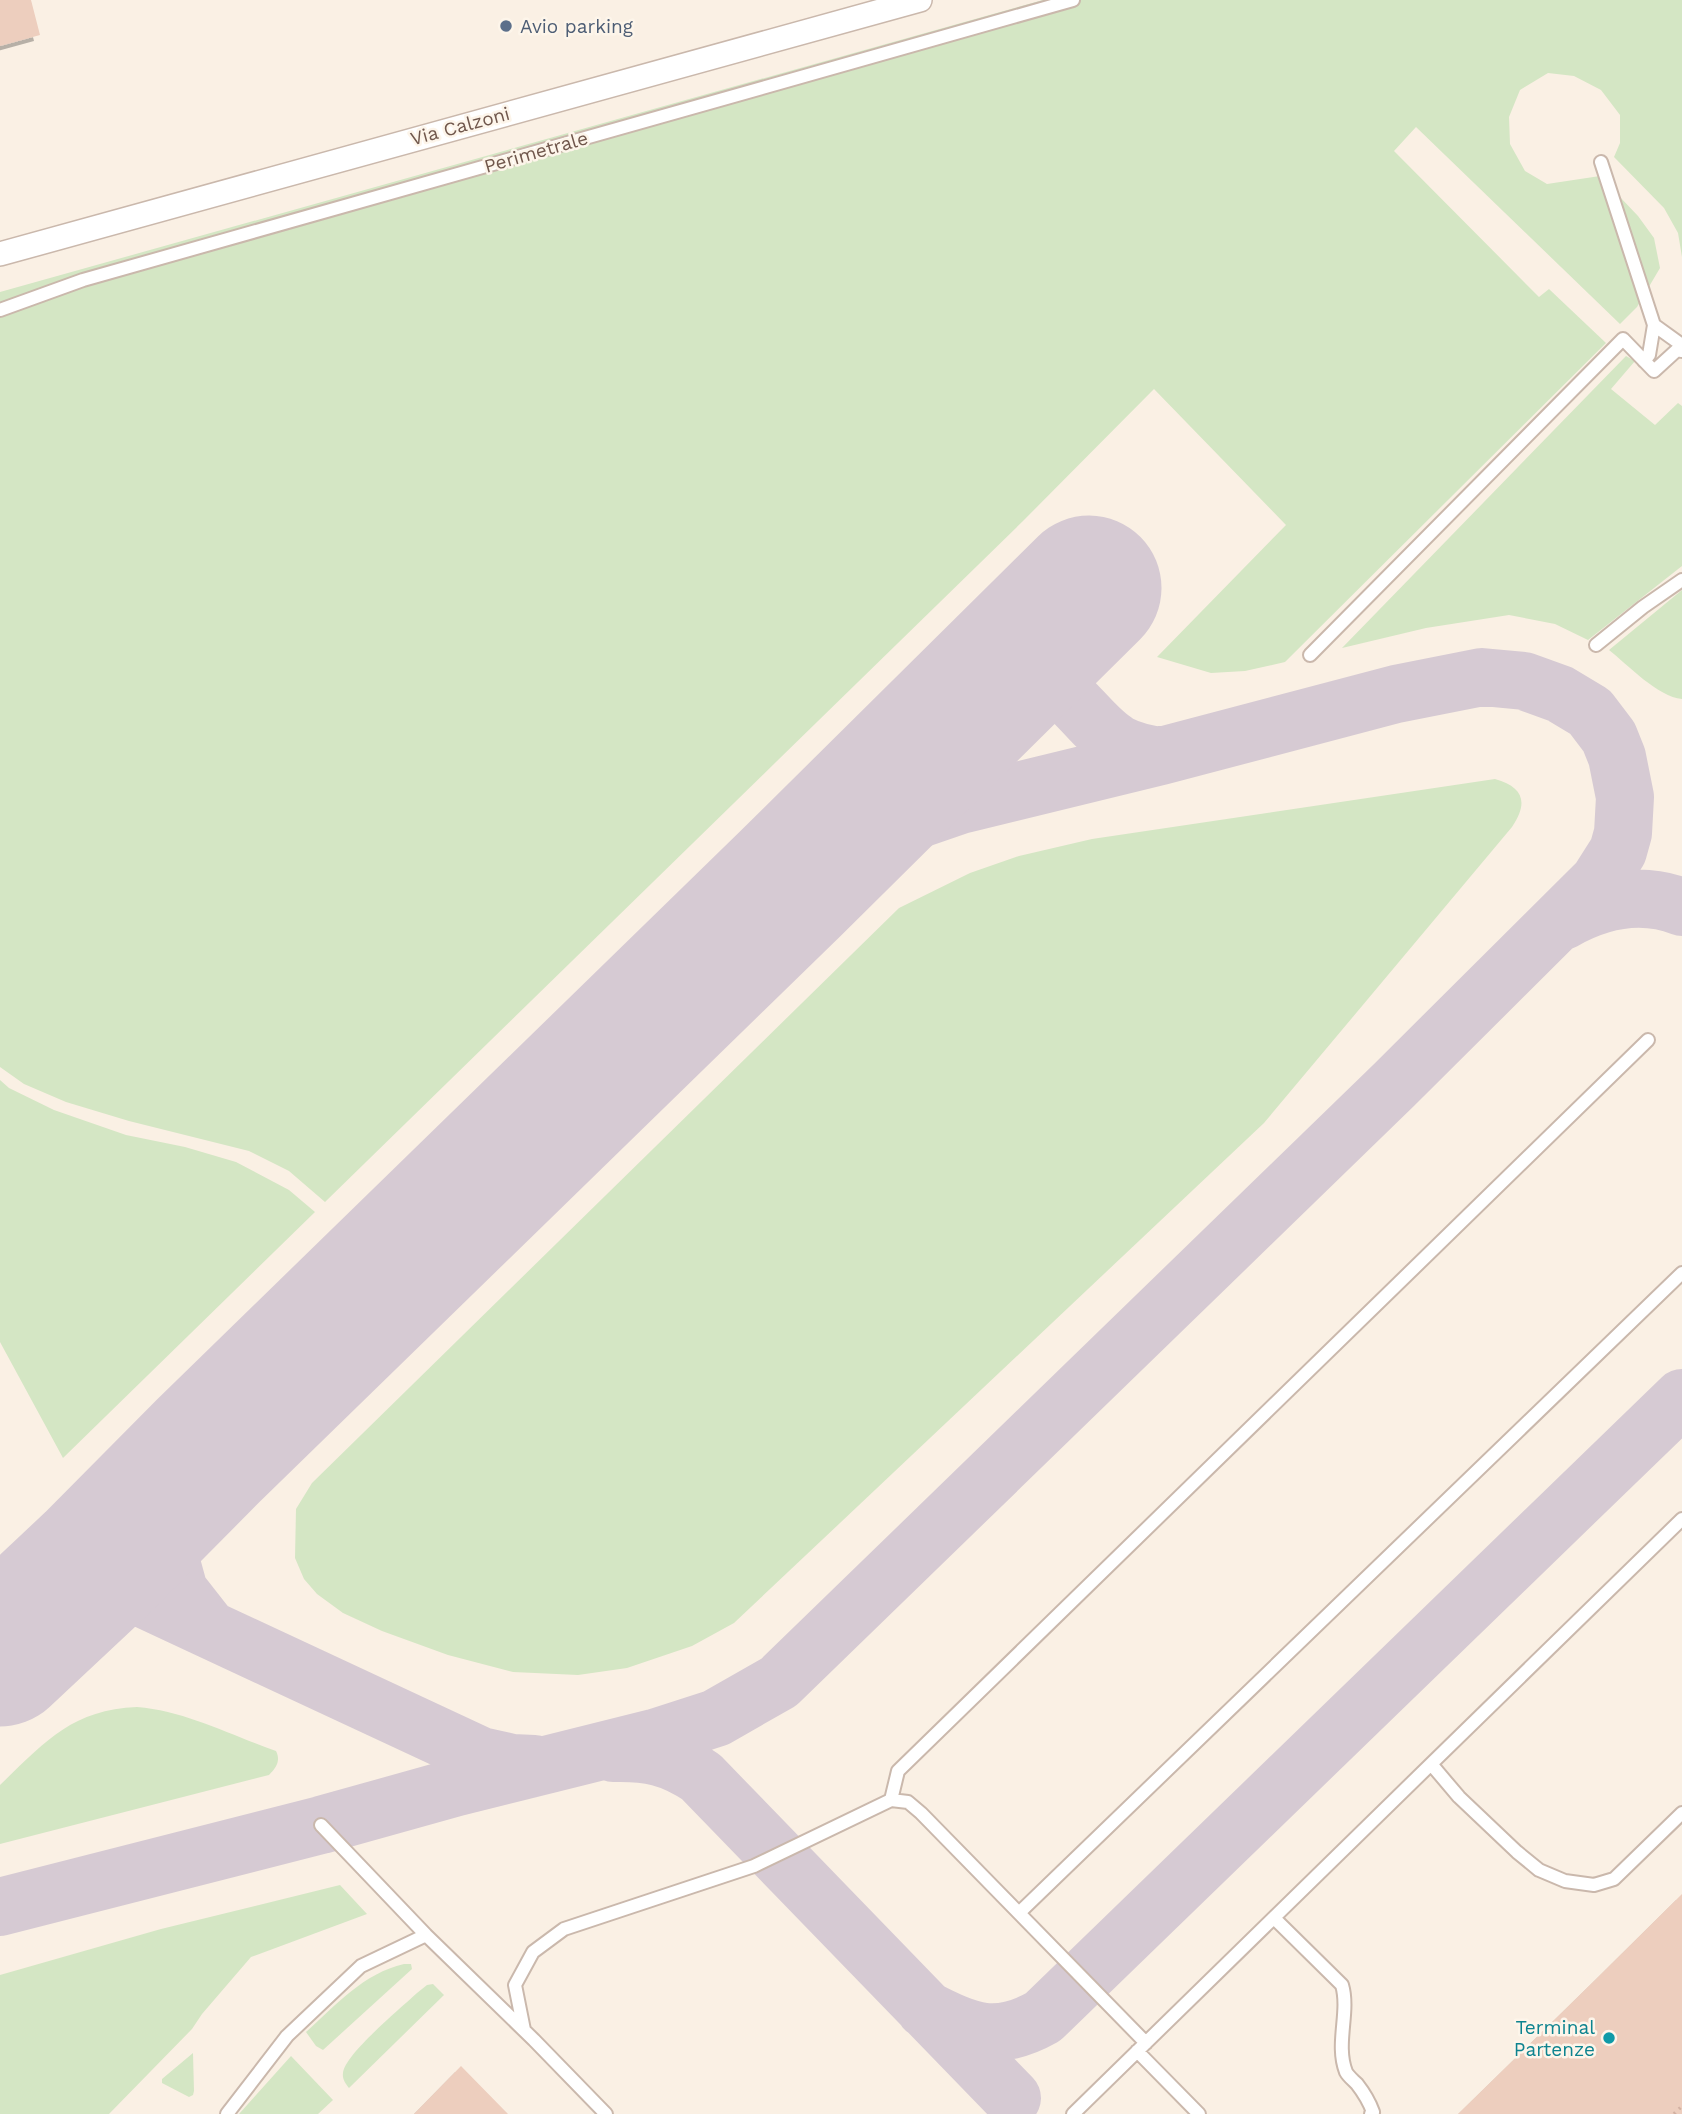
<svg xmlns="http://www.w3.org/2000/svg" width="1682" height="2114" viewBox="0 0 1682 2114" font-family="'Work Sans',sans-serif">
  <style>
    .green { fill: #d4e6c4 }
    .lines { fill: none; stroke-linecap: round; stroke-linejoin: round }
    .taxiway { stroke: #d6cad3; stroke-width: 58 }
    .runway { stroke: #d6cad3; stroke-width: 145 }
    .building { fill: #edcebe; filter: url(#shadow) }
    .lane-casing { stroke: #cab8ac; stroke-width: 16 }
    .street-casing { stroke: #cab8ac; stroke-width: 26 }
    .path { stroke: #d2b1a2; stroke-width: 3.5; stroke-dasharray: 2 5; stroke-linecap: butt }
    .lane { stroke: #fff; stroke-width: 12 }
    .street { stroke: #fff; stroke-width: 23 }
    .service-dot { fill: #5c6f8a; stroke: #fdf5ea; stroke-width: 2.5 }
    .culture-dot { fill: #0f9aa8; stroke: #fdf5ea; stroke-width: 2.5 }
    .labels { text-anchor: middle; dominant-baseline: central; stroke-width: 5; stroke-linejoin: round; paint-order: stroke }
    .service-label { font-size: 19px; fill: #4e5e75; stroke: #fdf5ea; text-anchor: start }
    .street-label { font-size: 19px; fill: #70574c; stroke: #fdf5ea }
    .culture-label { font-size: 19px; fill: #0d838f; stroke: #fdf5ea; text-anchor: end }
  </style>
  <defs>
    <filter id="shadow"><feDropShadow dx="-6" dy="6" stdDeviation="0" flood-color="#0004"/></filter>
  </defs>
  <rect width="100%" height="100%" fill="#faf0e4"/>
  <path class="green" d="M1043,0H1682V257L1678,233L1664,208L1614,157L1620,143V115L1601,90L1574,76L1548,73L1520,90L1509,117L1510,144L1525,171L1547,184L1600,176L1638,216L1654,238L1660,268L1637,307L1620,324L1416,127L1394,151L1539,297L1549,289L1606,343L1285,662L1245,671L1211,673L1157,657L1286,525L1154,389L1023,521L325,1202L289,1171L249,1151L129,1121L66,1102L24,1084L0,1067V292Z
    M1626,356L1635,361L1611,389L1655,425L1678,403L1682,406V566L1588,640L1555,624L1509,615L1426,628L1342,648Z
    M1682,590V699C1658,697 1628,665 1609,650Z
    M1495,779C1523,787 1529,802 1512,827L1264,1123L734,1623L692,1646L627,1668L578,1675L513,1672L448,1655L382,1631L343,1613L317,1594L304,1579L295,1558L296,1509L312,1483L899,908L970,873L1019,856L1092,839Z
    M0,1080L9,1088L54,1110L126,1135L185,1147L236,1162L289,1190L315,1212L63,1458L0,1342Z
    M137,1707C186,1711 230,1735 276,1751C281,1761 276,1768 269,1775L0,1844V1785C45,1742 71,1710 137,1707Z
    M340,1885L367,1914L251,1957L202,2014L192,2029L109,2114H0V1975L161,1929Z
    M404,1964H411L412,1969L323,2050L316,2046L306,2032C336,2005 364,1973 404,1964Z
    M433,1984L444,1995L349,2088C346,2084 342,2079 343,2073C345,2054 401,2008 417,1993L427,1985Z
    M193,2053L194,2091L193,2095L189,2097L162,2083V2079Z
    M291,2056L333,2100L318,2114H239Z"/>
  <g class="lines">
    <path class="taxiway" d="M983,693C992,688 1003,680 1012,678C1062,666 1083,724 1119,744C1132,751 1147,754 1161,756
      M1563,921C1600,900 1641,891 1682,907
      M208,1628L179,1591L168,1551L170,1519L179,1493L209,1450
      M10,1644C33,1628 57,1604 84,1597C104,1592 125,1596 144,1599L481,1756L512,1763L534,1764
      M613,1753C648,1752 672,1757 701,1777L1012,2098
      M0,1907L321,1825L457,1787L654,1738L716,1718L779,1682L1394,1085L1599,881L1618,851L1623,833L1625,797L1617,757L1609,737L1590,712L1560,694L1524,681L1482,677L1396,694L1161,756L960,805L896,827L847,850L790,884
      M925,2009C970,2033 997,2043 1043,2017L1682,1398"/>
    <path class="runway" d="M0,1654L95,1565L209,1450L790,884L1089,588"/>
  </g>
  <path class="building" d="M0,0H31L40,35L0,46Z
    M1682,1894V2114H1458L1595,1980Z
    M461,2066L508,2114H414Z"/>
  <g class="lines">
    <defs>
      <path id="lane" d="M1601,162L1654,325L1682,345
        M0,310L83,280L1073,0
        M1644,361L1649,355L1654,325
        M1596,645L1643,607L1682,580
        M1310,655L1623,339L1654,371L1677,350L1682,351
        M1682,1519L1431,1764L1459,1797L1517,1852L1539,1870L1565,1881L1594,1885L1614,1879L1682,1813
        M891,1800L898,1771L1648,1040
        M321,1825L426,1935L534,2040L606,2114
        M1019,1913L1682,1273
        M1274,1918L1342,1985C1350,2012 1335,2044 1346,2072C1348,2076 1353,2080 1357,2084C1364,2093 1369,2101 1373,2112L1371,2114
        M524,2030L515,1985L533,1952L564,1929L754,1866L891,1800L908,1802L921,1813L1146,2043
        M1137,2051L1199,2114
        M227,2114L287,2036L361,1966L426,1935
        M1073,2114L1431,1764"/>
      <path id="street" d="M0,254L920,0"/>
    </defs>
    <use href="#lane" class="lane-casing"/>
    <use href="#street" class="street-casing"/>
    <path class="path" d="M1674,2114L1682,2106"/>
    <use href="#lane" class="lane"/>
    <use href="#street" class="street"/>
  </g>
  <circle class="service-dot" cx="506" cy="26" r="7"/>
  <circle class="culture-dot" cx="1609" cy="2038" r="7"/>
  <g class="labels">
    <g class="service-label">
      <text x="520" y="26">Avio parking</text>
    </g>
    <g class="street-label">
      <text transform="translate(460 126) rotate(-15)">Via Calzoni</text>
      <text transform="translate(536 152) rotate(-16)">Perimetrale</text>
    </g>
    <g class="culture-label">
      <text x="1595" y="2027">Terminal<tspan x="1595" dy="22">Partenze</tspan></text>
    </g>
  </g>
</svg>
